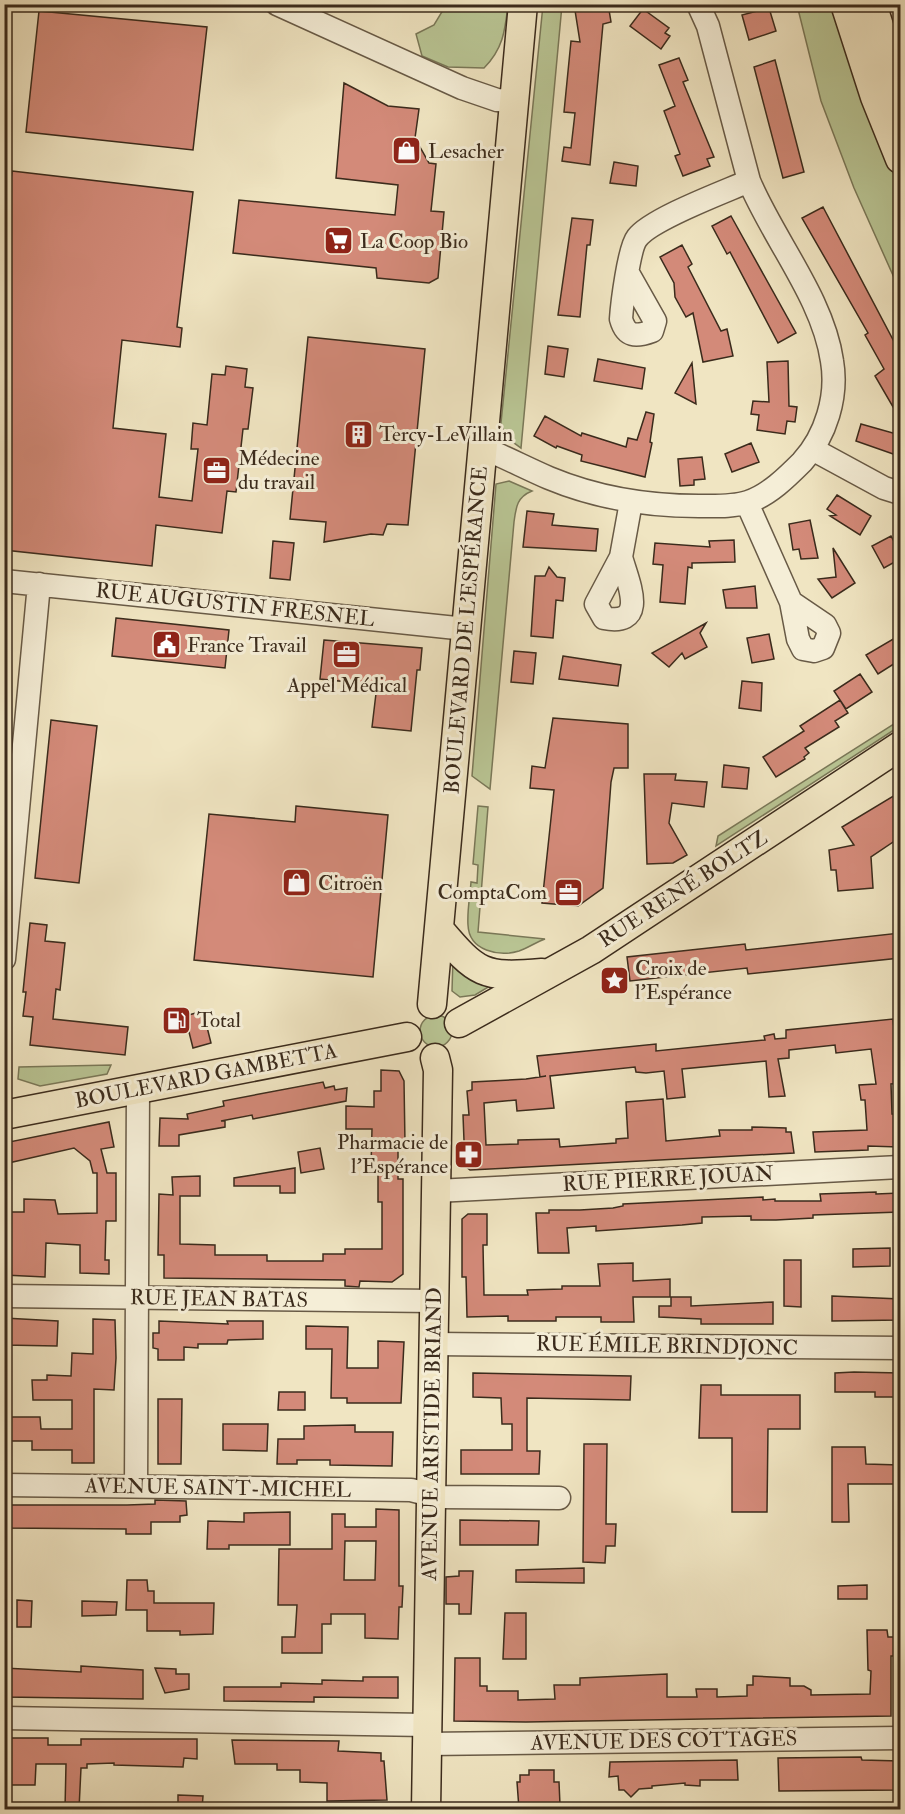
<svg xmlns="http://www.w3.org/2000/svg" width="905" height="1814" viewBox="0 0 905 1814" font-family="'IM FELL Double Pica',serif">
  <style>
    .green { fill: #b9c594; stroke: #7a7858; stroke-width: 1.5 }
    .building { fill: #d38a79; stroke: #3b2b1c; stroke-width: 1.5; fill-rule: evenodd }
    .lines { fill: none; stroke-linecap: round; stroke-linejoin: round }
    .minor-casing { stroke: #685a46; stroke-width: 25 }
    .major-casing { stroke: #3b2b1c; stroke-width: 31 }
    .minor { stroke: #f5eed7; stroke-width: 22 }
    .major { stroke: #f0e5c2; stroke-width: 28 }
    .labels { text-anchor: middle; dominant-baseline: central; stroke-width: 6; stroke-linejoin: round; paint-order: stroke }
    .poi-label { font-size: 21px; fill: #3b2b1c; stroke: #f5eed7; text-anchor: start }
    .street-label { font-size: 21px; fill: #3b2b1c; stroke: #f5eed7 }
  </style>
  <rect width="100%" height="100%" fill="#f0e5c2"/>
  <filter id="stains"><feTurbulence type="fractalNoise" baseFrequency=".00333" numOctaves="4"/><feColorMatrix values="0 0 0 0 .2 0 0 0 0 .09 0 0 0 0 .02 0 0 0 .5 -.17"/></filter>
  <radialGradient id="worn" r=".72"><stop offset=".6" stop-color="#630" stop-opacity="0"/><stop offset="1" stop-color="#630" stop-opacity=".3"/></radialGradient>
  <path class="green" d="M446,5H508C505,31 503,49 484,68L448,67L422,56L416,34L434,25Z
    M543,5H562L521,448L506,437L501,423Z
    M797,5H836L868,108L896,180L895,192L900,204V291L854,188L821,101Z
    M509,481L532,491C517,497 516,507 514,522L490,789L472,776L496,484Z
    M900,720V726L716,846L718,836Z
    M478,806L488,807L478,932L545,939C536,942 528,948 519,951C499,957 469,951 468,925C467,911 470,896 471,882L477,883L478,865L473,864Z
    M453,957L495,983L475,995L460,997L452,991Z
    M420 1031a16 16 0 1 1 32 0a16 16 0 1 1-32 0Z
    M111,1065L107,1074L40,1086L18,1079L19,1067Z"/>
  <path class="building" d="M574,4H608L611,22L603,24L590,165L562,161L564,147L571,148L575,113L564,112L571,41L580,42Z
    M769,8L776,31L749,40L742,15Z
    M643,9L669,28L665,33L670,36L661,49L630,26Z
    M39,11L207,27L193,150L26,132Z
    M679,58L688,80L683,82L714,157L707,159L710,166L683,176L675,156L680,154L664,111L675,106L659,65Z
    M775,60L804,172L783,178L754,67Z
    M344,83L388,106L419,109L415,138L429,163L436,164L431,211L444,212L438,278L429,283L377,278L376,268L233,253L239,200L395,215L398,185L336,178Z
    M614,162L638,166L636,186L610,183Z
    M12,171L193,192L177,327L182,328L180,347L122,340L113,428L166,434L159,497L192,501L198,449H191L193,423L207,425L212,374L225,375L226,366L247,369L245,387L253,388L248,429H243L236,492L227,491L222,533L156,525L152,566L4,550V233Z
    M823,207L900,353V419L875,376L884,369L865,335L868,333L802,218Z
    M731,216L796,333L778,343L730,252L727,254L712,226Z
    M572,218L593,220L590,245H587L580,317L558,315Z
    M682,245L692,264L688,267L721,331L727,329L733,356L703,362L693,313L686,317L675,297L674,283L660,257Z
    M308,337L425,349L408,525L387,524L383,535L371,534L324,542L326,522L290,519Z
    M548,346L568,349L564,377L545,374Z
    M598,359L645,368L642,389L594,381Z
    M788,361L789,406L797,407L795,422L787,421L785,434L757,430L759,415L751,414L753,401L769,402L767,362Z
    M692,363L696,404L675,393Z
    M646,412L654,414L650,442L652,443L645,477L581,461L582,455L557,446L556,448L534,436L545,416L581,436L582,433L626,447L628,438L637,440Z
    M861,424L900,435L896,455L856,441Z
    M751,443L759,462L732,472L725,454Z
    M702,457L705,479L694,480V485L680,486L678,459Z
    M837,495L871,516L860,535L830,516L836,515L827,509Z
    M527,511L554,514L552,525L598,529L596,551L523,547Z
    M810,520L818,558L801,559L799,549L793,550L789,524Z
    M891,536L900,553V559L884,568L872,546Z
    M734,540L735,562L692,563V568L688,567L685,604L660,602L663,565L653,564L655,543L710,547L709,541Z
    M273,541L294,543L290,580L270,578Z
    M833,548L855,583L832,598L818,579L836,577Z
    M549,567L557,577L565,578L563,601L556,600L553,638L531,636L535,576H545Z
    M755,586L757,608H726L723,590Z
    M116,618L229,630L225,668L112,656Z
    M706,623L700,633L707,647L685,659L682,653L669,667L652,653Z
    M769,634L774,659L752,663L747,638Z
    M900,635V660L878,674L866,655Z
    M324,640L422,648L420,670H417L411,731L372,727L377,685L320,679Z
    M514,651L536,653L533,684L511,682Z
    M563,656L621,665L618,686L559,679Z
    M860,674L872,692L846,709L834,691Z
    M742,681L762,683L761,711L739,708Z
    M840,700L848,713L835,721L839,727L805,748L809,753L804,757L805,759L776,777L763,757L804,731L800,726Z
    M553,718L628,724V768H614L611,782L603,888L578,906L542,903L554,790L530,788L532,766L545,768Z
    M51,720L97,726L79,883L35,878Z
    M724,765L749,768L747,789L722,787Z
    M644,774H676L675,780L707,782L704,807L672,803L669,823L687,855L673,863L647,864Z
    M900,792V832L894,836L896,840L871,857L873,888L838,891L836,870H831L829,850L854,845L842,827Z
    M296,806L388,815L373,977L194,960L209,814L295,822Z
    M30,923L47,925L45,941L65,943L60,990L56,989L53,1019L128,1027L125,1055L30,1045L33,1017L23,1016L26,992H23Z
    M900,933V958L748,974L747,968L630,981L627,957L745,944L746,950Z
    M203,1011L211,1043L193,1048L185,1016Z
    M893,1019L897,1059H900V1083L891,1084L892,1114H900L899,1147L868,1146V1150L815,1152L813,1132L867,1130L865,1100H861L859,1085L876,1084L871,1049L836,1053L835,1045L789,1050V1058L778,1059L785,1096L769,1097L766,1061L682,1069L685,1097L667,1099L664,1071L646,1073L636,1072L635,1067L550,1076L554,1108L517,1111L516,1100L484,1103L486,1145L518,1144V1140L559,1139L560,1147L616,1143V1139L628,1138L626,1102L663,1099L666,1141L720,1136L719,1130H752V1127L786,1128V1132H791L794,1153L470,1170L465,1166L463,1115H469L467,1091L472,1090V1082L526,1079L546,1076L540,1077L537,1056L656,1044V1051L765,1040L764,1036L774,1034L775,1039L786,1038V1030Z
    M381,1070L399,1071L404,1081L405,1144H398V1179H403V1274L392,1282L360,1281L359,1287L345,1286V1280L164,1278V1255H158L159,1194L173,1195L172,1177L200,1176V1196H180V1244L215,1245V1255H267V1261H323V1254H345V1249H382V1202H378V1169L371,1168L372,1129H346V1106L374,1107V1091H381Z
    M323,1082L325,1088L334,1086L335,1090L347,1088L346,1101L253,1119L252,1115L221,1121H225V1127L179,1135V1146H159L160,1118L188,1119L187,1114L224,1106L223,1101Z
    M109,1122L114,1147L101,1149L107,1173H116V1221H106L105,1260H109V1274L80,1273V1245L46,1243L45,1277L4,1275L6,1212H24V1199L55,1200L58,1214L97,1213V1173H93L90,1161L74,1148L4,1164V1143Z
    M320,1148L324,1169L301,1173L298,1152Z
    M295,1168V1193H280V1186H234V1178Z
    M876,1192V1194L900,1193V1212L813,1215V1218L776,1220H751V1216L702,1217V1223L682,1225L596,1231V1226L567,1228L569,1253H538L536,1213H549V1210H580L613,1208L623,1206V1204L763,1197V1200L775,1199V1201H821L820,1194Z
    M468,1214H487V1245H483L484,1295H528L527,1290L562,1289V1286H600L598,1264L633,1263V1281L670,1279V1297H633L634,1322H601V1317H556V1321H508V1316L467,1317L466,1277H462V1219Z
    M890,1248V1266L853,1267V1249Z
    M784,1260H801V1307L784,1306Z
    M832,1296L900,1299V1320L832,1321Z
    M671,1297H691V1306L773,1302V1324H701V1319L659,1317V1306H671Z
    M4,1318L58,1321L57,1346L4,1345Z
    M93,1319L115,1320L116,1358L114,1390L94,1389V1463H72V1450H32V1441H4V1417H40L41,1429H72V1400H33L32,1380H47V1375L71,1376L72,1353L93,1354Z
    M159,1321L228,1324L227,1321H263V1339L228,1340L227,1344H198V1348L184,1347V1360H158V1349L153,1348V1333H159Z
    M306,1326L348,1327L347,1368H378V1341L404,1342L401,1403H347V1398H331L332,1349H306Z
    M854,1372L900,1373V1397H875V1392H835V1373Z
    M473,1373L631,1376L630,1400L527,1398V1451H540L539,1474H461V1450H512V1424H502L501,1398L473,1397Z
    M701,1385H721V1395H800V1429H768L767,1512H732V1438H699Z
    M279,1392H305V1410H278Z
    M158,1399H182L181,1464H158Z
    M223,1424H268L267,1451L223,1450Z
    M355,1425V1432H393L392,1466L330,1465V1460H297V1464H277L278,1439H304V1426Z
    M584,1444H607L606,1524H616L615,1546H606L605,1563L583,1562Z
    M832,1447H865L866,1464L900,1465V1484H848L849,1522H832Z
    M155,1500L186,1501L187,1515L180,1516V1522H151V1534H126V1529L4,1528V1505H127L155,1504Z
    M376,1509L399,1510V1586H403L402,1607H399L398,1639L365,1638V1614H331V1624H322V1653H282V1637H295L297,1605H278L279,1549H332V1514H345V1527H376ZM345,1541H376L375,1580H344Z
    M290,1512V1545H229V1549H207L208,1521L244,1522V1513Z
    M460,1520L539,1521L538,1545H460Z
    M584,1568V1583L516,1582V1570Z
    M459,1571H473L471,1614H459V1604H446V1577L459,1576Z
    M127,1580H147L148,1591H154V1603H214L213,1634L180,1635V1631H147V1610H126Z
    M867,1585V1599H838V1586Z
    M17,1600L32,1601L31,1627H17Z
    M82,1601L117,1602L116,1615L82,1616Z
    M505,1613H526V1659H503Z
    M867,1630H887L888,1637H900V1656H891V1716L526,1722L454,1721L455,1658H480V1686H487V1691H518V1700L555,1699L554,1685H580V1678L667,1674V1697H697L696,1689H717V1697L747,1696V1685H753V1676L790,1678V1686H804L811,1690V1695L870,1694L871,1671L868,1670Z
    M81,1666L143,1670V1699L4,1697V1668L81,1672Z
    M155,1668L176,1669V1674H189V1689L165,1693Z
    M363,1677H398V1698L314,1697V1702L224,1701V1687H281V1683L322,1684V1680L363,1681Z
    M4,1738H48V1745H81V1739H197V1759L184,1758L183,1767L114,1765V1763L87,1764V1768H81L79,1809H65L66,1764H36L35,1785H4Z
    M232,1740L339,1741L338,1751L381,1753V1761H384L387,1800L327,1801V1783L300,1782V1770H277V1764H235Z
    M861,1757L862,1760L900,1761V1790L779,1791L778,1758Z
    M737,1760L738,1780H700V1786L685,1785V1783L652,1786V1788L639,1789L631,1797L624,1790H619L618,1776L609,1777L610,1762Z
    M529,1770H554V1782H559L560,1805H554V1809H519L517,1782H520V1775H529Z
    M178,1795L203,1796L202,1809H178Z"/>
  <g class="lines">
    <defs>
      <path id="minor" d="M277,4L462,88L497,100L514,101
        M629,275L655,321L652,331C636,337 626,337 621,319C622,304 629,248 637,238C651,219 724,192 749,181
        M483,448C505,457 526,468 549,478C597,498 647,506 699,506C715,506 733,507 748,502C769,495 787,477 802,462C826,436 838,396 832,361C823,298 773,239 749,181L708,26L698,4
        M814,450L884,488L900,493
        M747,503L791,602L798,639L803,649L814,651L823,648L829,633L825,625L791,602
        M621,557C628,582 649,627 604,618L596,604L621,557L631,502
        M4,581L466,629
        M4,959L39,584
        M436,1191L900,1167
        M4,1296L434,1301
        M434,1344L900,1348
        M4,1485L411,1490L439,1497L559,1498
        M136,1486L138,1089
        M4,1718L427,1725
        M427,1744L900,1738"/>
      <path id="major" d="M845,4L875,97L900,159
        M872,4L900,92
        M439,929C477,974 483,978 542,973
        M432,1004L523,4
        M459,1023L591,950L900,746
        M4,1115L407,1037
        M426,1810L438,1070L435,1058"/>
    </defs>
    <use href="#minor" class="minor-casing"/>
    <use href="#major" class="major-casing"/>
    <use href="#minor" class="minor"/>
    <use href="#major" class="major"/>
  </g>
  <defs>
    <symbol id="shop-square" viewBox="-11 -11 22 22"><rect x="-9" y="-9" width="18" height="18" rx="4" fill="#8f2418" stroke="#f5eed7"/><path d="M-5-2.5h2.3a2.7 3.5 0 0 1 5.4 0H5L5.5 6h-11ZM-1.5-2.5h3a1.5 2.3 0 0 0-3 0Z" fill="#fff"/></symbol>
    <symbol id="supermarket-square" viewBox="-11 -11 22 22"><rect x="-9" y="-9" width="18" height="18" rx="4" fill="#8f2418" stroke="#f5eed7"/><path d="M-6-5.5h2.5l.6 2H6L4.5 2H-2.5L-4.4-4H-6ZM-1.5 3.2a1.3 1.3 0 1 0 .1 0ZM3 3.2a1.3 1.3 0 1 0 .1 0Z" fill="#fff"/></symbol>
    <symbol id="building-square" viewBox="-11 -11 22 22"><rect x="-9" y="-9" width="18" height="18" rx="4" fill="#8f2418" stroke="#f5eed7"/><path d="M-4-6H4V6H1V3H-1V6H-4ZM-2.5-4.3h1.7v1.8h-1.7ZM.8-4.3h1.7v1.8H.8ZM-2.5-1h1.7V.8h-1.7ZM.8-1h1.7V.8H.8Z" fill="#fff"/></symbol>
    <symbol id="office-square" viewBox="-11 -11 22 22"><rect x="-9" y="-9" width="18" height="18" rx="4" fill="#8f2418" stroke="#f5eed7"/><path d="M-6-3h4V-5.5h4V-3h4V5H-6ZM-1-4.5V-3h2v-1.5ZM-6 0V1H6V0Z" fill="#fff"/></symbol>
    <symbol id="civic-square" viewBox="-11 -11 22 22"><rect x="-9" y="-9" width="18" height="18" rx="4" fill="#8f2418" stroke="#f5eed7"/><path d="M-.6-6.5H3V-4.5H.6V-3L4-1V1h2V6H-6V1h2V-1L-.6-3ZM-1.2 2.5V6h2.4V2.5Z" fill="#fff"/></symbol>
    <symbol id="sight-square" viewBox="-11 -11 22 22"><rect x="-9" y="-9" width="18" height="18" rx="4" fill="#8f2418" stroke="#f5eed7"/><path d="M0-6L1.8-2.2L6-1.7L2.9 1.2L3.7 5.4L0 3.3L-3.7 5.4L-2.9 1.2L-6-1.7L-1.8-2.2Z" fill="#fff"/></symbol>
    <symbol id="fuel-square" viewBox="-11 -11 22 22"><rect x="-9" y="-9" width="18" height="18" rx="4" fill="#8f2418" stroke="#f5eed7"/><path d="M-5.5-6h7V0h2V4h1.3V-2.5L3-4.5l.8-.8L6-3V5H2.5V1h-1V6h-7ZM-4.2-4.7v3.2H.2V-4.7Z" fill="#fff"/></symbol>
    <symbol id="pharmacy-square" viewBox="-11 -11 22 22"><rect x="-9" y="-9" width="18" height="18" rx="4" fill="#8f2418" stroke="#f5eed7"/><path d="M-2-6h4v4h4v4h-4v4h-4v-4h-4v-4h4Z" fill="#fff"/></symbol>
  </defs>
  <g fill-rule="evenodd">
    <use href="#shop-square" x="390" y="134" width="33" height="33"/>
    <use href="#supermarket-square" x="322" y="224" width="33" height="33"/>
    <use href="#building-square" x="342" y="418" width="33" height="33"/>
    <use href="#office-square" x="200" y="454" width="33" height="33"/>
    <use href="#civic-square" x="150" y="628" width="33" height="33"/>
    <use href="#office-square" x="330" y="638" width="33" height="33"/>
    <use href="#shop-square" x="280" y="866" width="33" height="33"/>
    <use href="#office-square" x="552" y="876" width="33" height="33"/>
    <use href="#sight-square" x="598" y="964" width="33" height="33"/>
    <use href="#fuel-square" x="160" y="1004" width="33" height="33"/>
    <use href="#pharmacy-square" x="452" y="1138" width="33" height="33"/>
  </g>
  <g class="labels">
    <g class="poi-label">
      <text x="428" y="151">Lesacher</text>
      <text x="360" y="241">La Coop Bio</text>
      <text x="379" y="434">Tercy-LeVillain</text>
      <text x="238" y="458">Médecine<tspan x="238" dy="24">du travail</tspan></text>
      <text x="187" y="645">France Travail</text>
      <text x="347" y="685" text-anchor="middle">Appel Médical</text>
      <text x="318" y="883">Citroën</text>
      <text x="547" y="892" text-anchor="end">ComptaCom</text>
      <text x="635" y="968">Croix de<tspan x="635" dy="24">l'Espérance</tspan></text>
      <text x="197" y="1020">Total</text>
      <text x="448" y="1142" text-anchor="end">Pharmacie de<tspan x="448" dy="24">l'Espérance</tspan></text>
    </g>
    <g class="street-label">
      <text transform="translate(235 605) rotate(6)">RUE AUGUSTIN FRESNEL</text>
      <text transform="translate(466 630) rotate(-85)">BOULEVARD DE L'ESPÉRANCE</text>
      <text transform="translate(683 889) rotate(-33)">RUE RENÉ BOLTZ</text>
      <text transform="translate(206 1076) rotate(-11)">BOULEVARD GAMBETTA</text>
      <text transform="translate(668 1179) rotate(-3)">RUE PIERRE JOUAN</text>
      <text transform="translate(219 1299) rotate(1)">RUE JEAN BATAS</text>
      <text transform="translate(667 1346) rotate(1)">RUE ÉMILE BRINDJONC</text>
      <text transform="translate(432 1434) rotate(-89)">AVENUE ARISTIDE BRIAND</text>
      <text transform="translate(218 1488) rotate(1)">AVENUE SAINT-MICHEL</text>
      <text transform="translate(664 1741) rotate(-1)">AVENUE DES COTTAGES</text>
    </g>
  </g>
  <rect width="905" height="1814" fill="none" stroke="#f0e5c2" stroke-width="24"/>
  <rect x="6" y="6" width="893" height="1802" fill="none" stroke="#3b2b1c" stroke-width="3"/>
  <rect x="12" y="12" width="881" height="1790" fill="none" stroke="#3b2b1c" stroke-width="1.5"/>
  <rect width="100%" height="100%" filter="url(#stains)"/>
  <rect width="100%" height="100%" fill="url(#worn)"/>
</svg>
